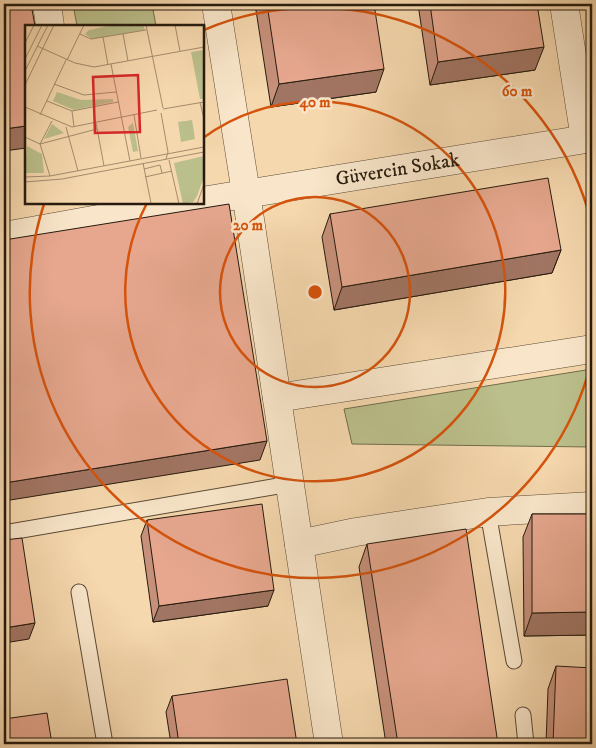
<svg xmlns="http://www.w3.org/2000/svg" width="596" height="748" viewBox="0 0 596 748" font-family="'IM FELL DW Pica',serif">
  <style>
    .green { fill: #bbbf8b; stroke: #706d4c }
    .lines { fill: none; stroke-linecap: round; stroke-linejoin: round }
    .lane-casing { stroke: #5a4a36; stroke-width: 17 }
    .street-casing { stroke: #5a4a36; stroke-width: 29 }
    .lane { stroke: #f9e6ca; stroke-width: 15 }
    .street { stroke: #f9e6ca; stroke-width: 28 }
    .wall { fill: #c6907a; stroke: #261b0e }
    .shaded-wall { fill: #a17563; stroke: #261b0e }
    .building { fill: #e6a78e; stroke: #261b0e }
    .ring { fill: none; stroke: #d5530c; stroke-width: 2.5 }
    .labels { text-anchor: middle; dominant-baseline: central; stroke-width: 5; stroke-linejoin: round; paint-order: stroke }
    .street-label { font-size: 20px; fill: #261b0e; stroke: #f9e6ca }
    .inset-road { fill: none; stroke: #a38c6e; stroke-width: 1 }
    .view { fill: #d62828; fill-opacity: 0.15; stroke: #d62828; stroke-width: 2.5 }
    .inset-edge { fill: none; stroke: #261b0e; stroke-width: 2.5 }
    .centre { fill: #d5530c; stroke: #f9e6ca; stroke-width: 2.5 }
    .ring-label { font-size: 15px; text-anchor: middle; font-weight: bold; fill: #d5530c; stroke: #f9e6ca; stroke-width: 5; stroke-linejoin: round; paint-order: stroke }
  </style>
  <rect width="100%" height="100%" fill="#f6d8ae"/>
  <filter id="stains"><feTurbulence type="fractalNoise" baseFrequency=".004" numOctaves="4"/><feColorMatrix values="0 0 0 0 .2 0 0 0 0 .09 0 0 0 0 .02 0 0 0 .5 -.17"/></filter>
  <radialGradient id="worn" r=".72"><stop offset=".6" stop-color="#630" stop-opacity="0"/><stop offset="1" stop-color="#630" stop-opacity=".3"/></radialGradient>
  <path class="green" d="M73,4H152L156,26H77Z
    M592,369V447L352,444L344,409Z"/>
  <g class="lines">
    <defs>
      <path id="lane" d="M488,512L514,661
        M4,533L290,484
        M79,592L105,744
        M523,715L526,744"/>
      <g id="street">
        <path d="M47,4L50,26"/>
        <path d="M216,4L246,193L329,744"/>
        <path d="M564,4L585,139"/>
        <path id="s1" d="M202,201L592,138"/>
        <path d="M4,236L193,202"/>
        <path d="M277,398L592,349"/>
        <path d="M299,544L356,532L488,512L592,506"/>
      </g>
    </defs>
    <use href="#lane" class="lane-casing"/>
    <use href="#street" class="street-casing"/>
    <use href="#lane" class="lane"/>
    <use href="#street" class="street"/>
  </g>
  <path class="wall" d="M255,4H374L376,92L271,107Z
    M418,4H537L535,70L430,85Z
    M330,214L561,250L552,273L334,310L322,237Z
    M532,514H592V635L524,636L523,537Z
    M147,520L268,606L153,622L141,536Z
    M367,544L498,744H386L359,567Z
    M556,666L592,744H546L548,689Z
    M172,696L297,744H171L166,712Z"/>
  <path class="shaded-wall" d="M544,47L535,70L430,85L438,62Z
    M384,69L376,92L271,107L279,84Z
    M26,126V148L4,151V129Z
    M561,250L552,273L334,310L342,287Z
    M267,441L260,460L4,501V483Z
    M274,590L268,606L153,622L159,606Z
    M592,612V635L524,636L532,613Z
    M35,623L29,639L4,643V628Z"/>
  <path class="building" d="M4,4H31L35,26H26V126L4,129Z
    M267,4H374L384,69L279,84Z
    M430,4H537L544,47L438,62Z
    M548,178L561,250L342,287L330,214Z
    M229,204L267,441L4,483V240Z
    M262,504L274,590L159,606L147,520Z
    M532,514H592V612L532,613Z
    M466,529L498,744H398L367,544Z
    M22,538L35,623L4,628V540Z
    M556,666L592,668V744H553Z
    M287,679L297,744H179L172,696Z
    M47,713L52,744H4V719Z"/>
  <g class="ring">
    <circle cx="315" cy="292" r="95"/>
    <path d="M203 138A190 190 0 1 1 147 203"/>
    <path d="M592 359A285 285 0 1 1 44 204M204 30A285 285 0 0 1 592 225"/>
  </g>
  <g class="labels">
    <g class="street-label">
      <text stroke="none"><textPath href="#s1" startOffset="198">Güvercin Sokak</textPath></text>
    </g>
  </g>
  <g transform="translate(25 25)">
    <rect width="179" height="179" fill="#f6d8ae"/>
    <path d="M87,0H118L120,5L67,14L60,9L64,5ZM179,25V74H175L166,27ZM32,67L56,75L88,74V77L49,85L28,76ZM167,95L170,114L156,117L153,97ZM108,98L113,126L108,127L103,102ZM27,99L39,108L19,114ZM2,121L17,129L19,148H0ZM179,131V152L172,171L168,177L158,179L149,138Z" fill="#bbbf8b"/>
    <path class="inset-road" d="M121,0L138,83M150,0L155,26M55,9L66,14L121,5M98,9L103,36M78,12L83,40M0,18L9,0M12,21L50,38L69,42L179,22M0,34L17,0M42,35L59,0M86,39L105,136M0,46L23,0M29,59L59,70L91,67M0,60L29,0M22,76L47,86L93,77M175,77L179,94M0,82L47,102L132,85M138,84L179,77M47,86L49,102M136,88L143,127L141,134M15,90L41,35M109,90L116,133M71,98L79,141M41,102L53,146M0,112L15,119L72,104M144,135L154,179M118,138L126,178M119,144L135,140L137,148M25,151L15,119L27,96M0,152L25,151L179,122M120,152L147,146M0,157L37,154L179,127M172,179L179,159"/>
    <path class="view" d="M113,50L115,107L70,108L68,52Z"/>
    <rect width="179" height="179" class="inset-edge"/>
  </g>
  <circle cx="315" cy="292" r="8" class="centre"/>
  <g class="ring-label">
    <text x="517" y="96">60 m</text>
    <text x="315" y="107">40 m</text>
    <text x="248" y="230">20 m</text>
  </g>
  <rect width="596" height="748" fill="none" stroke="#f6d8ae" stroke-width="20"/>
  <rect x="5" y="5" width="586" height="738" fill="none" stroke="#261b0e" stroke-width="2.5"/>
  <rect x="10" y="10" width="576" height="728" fill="none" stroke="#261b0e"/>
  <rect width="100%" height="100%" filter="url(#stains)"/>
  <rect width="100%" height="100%" fill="url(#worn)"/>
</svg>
